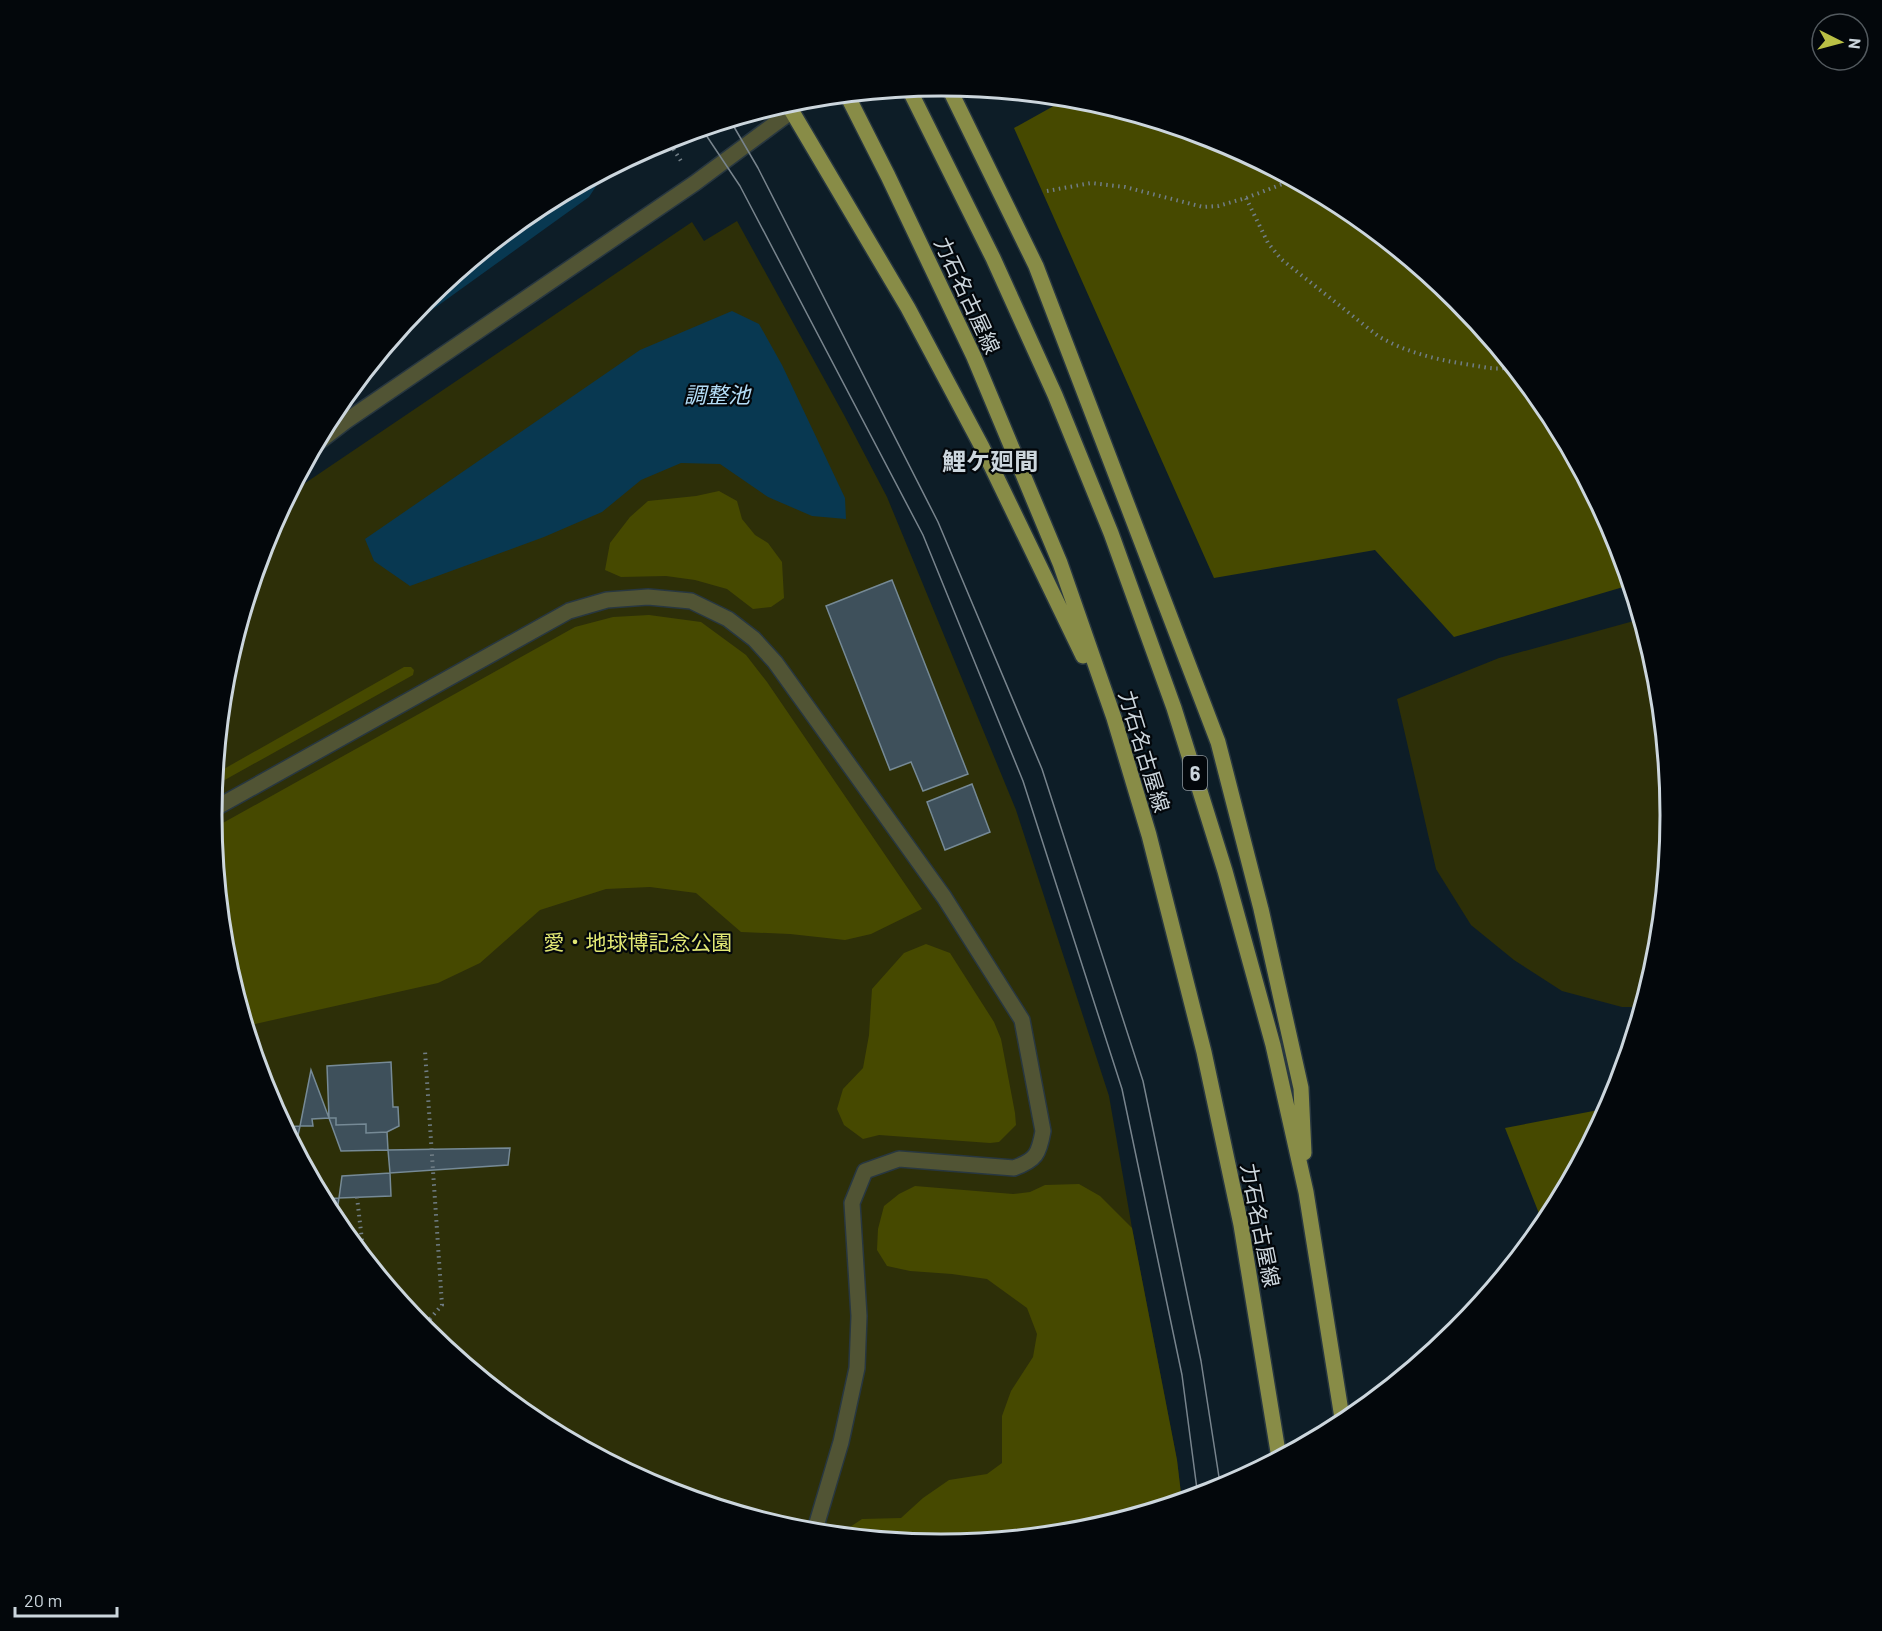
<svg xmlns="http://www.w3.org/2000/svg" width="1882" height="1631" viewBox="0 0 1882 1631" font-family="Barlow,'Noto Sans JP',sans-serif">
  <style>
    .green { fill: #2d2f08 }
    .forest { fill: #464900 }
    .water { fill: #083851 }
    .building { fill: #3e505b; stroke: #768a96; stroke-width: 1.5 }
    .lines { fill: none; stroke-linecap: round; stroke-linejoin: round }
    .lane-casing { stroke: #283740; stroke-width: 18 }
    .street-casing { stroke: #283740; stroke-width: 18 }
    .primary-casing { stroke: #283740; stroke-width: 18 }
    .path { stroke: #717e86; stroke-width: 4; stroke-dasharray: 1.5 4.5; stroke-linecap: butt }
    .lane { stroke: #515434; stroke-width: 15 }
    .street { stroke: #515434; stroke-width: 15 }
    .primary { stroke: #888c47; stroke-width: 15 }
    .tram { stroke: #78848d; stroke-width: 1.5 }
    .labels { text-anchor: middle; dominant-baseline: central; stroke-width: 4.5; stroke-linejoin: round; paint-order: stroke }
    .shield { fill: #03070b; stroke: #90989e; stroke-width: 1.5 }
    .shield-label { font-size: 20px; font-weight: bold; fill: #ccd6dd }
    .street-label { font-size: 21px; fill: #ccd6dd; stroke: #03070b }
    .park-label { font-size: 21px; fill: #e1e774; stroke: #03070b }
    .water-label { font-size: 22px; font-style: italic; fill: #b4ddf7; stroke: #03070b }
    .quarter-label { font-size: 24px; font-weight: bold; fill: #ccd6dd; stroke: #03070b }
    .rim { fill: none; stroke: #ccd6dd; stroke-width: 3 }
  </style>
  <rect width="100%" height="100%" fill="#0d1d27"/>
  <path class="green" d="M737,221L844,415L887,497L1016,810L1109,1096L1132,1228L1177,1460L1182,1502L1083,1532L941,1545L798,1531L661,1490L535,1422L425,1331L334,1221L266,1095L225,958L211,815L225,673L267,536L289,494L692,222L704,241Z
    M1641,619L1657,673L1671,816L1657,958L1642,1007H1622L1562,991L1514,960L1471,925L1436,869L1397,699L1499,658Z"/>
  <path class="forest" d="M1068,98L1084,100L1221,141L1347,209L1457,300L1548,410L1616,536L1630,585L1454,637L1375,550L1214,578L1014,128Z
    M719,491L737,501L742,519L755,535L768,543L782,562L784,598L771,607L753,609L727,589L695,580L666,576L621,577L605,570L610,543L630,517L648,501L696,496Z
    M649,615L701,622L746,655L767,682L922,909L871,934L845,940L790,934L741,932L696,893L650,887L606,889L540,910L480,963L438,983L246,1026L225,958L212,829L575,627L613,617Z
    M404,667H411L414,670L413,675L214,786L215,774Z
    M926,944L950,953L994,1022L1001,1039L1015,1113L1016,1125L999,1142L990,1143L879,1135L863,1139L844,1125L837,1109L843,1089L863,1068L869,1035L872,989L904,953Z
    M1609,1108L1548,1221L1544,1226L1505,1128Z
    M1079,1184L1100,1196L1132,1228L1177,1460L1182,1502L1083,1532L941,1545L838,1535L862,1519L901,1518L923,1498L949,1480L987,1474L1002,1463V1416L1011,1391L1033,1357L1037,1334L1027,1308L987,1279L952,1274L910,1271L887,1266L877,1250L878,1229L884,1206L899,1194L915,1186L1013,1194L1030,1192L1045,1185Z"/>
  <path class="water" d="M606,171L589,197L393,338L425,299L536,208Z
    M732,311L759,324L782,365L845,498L846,519L812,516L768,497L720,464L681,463L641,480L602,512L544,537L410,586L374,561L365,539L640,350Z"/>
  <path class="building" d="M892,580L968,774L923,791L911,762L890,770L826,606Z
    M972,784L990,832L945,850L927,802Z
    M391,1062L393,1107H398L399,1126L387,1132L366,1133V1124L336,1125V1118H329L327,1066Z
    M311,1070L329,1118L312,1119L313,1126H300Z
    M329,1118H336V1125L366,1124V1133L387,1132L388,1150L341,1151Z
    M300,1126L295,1149L284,1127Z
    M510,1148L508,1165L390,1173L388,1150Z
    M390,1173L391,1196L339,1198L342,1176Z
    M339,1198L335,1223L322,1199Z"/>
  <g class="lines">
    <defs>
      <path id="lane" d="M212,810L569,611L607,600L648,597L691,601L728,619L754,639L775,662L944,897L1022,1020L1043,1131C1039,1154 1036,1160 1014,1168L899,1159L865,1171L852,1203L859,1316L857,1368L841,1442L814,1533"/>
      <path id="street" d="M336,407L346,421
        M316,444L346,421L695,183L792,111"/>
      <path id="primary" d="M948,86L1036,266L1218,742L1261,909L1301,1088L1304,1153
        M909,89L993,258L1055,395L1111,533L1174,708L1225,871L1273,1045L1306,1192L1343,1424
        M847,95L888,176L974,357L1060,563L1114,718L1149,835L1204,1052L1241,1225L1279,1458
        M787,103L908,308L982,447L1083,656"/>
    </defs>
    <use href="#lane" class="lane-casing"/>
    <use href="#street" class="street-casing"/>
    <use href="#primary" class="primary-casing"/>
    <path class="path" d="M667,139L681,161
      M1047,191L1091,183L1125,187L1203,207L1218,206L1246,198L1293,180
      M1246,198L1268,243L1281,259L1378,336C1407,353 1438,360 1471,365C1485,367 1498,371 1512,366
      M357,1197L364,1258
      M422,1328L442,1305L425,1051"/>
    <use href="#lane" class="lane"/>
    <use href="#street" class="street"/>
    <use href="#primary" class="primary"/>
    <path class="tram" d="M730,120L758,168L938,522L1042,769L1143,1081L1201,1361L1221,1490
      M702,129L740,186L923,535L1023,781L1122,1089L1182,1375L1198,1497"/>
  </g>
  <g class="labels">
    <rect class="shield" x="1183" y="756" width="24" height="34" rx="4.5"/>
    <g class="shield-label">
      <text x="1195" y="773">6</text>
    </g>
    <g class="street-label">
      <text transform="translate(968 295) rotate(65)">力石名古屋線</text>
      <text transform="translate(1145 751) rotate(73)">力石名古屋線</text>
      <text transform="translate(1261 1225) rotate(79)">力石名古屋線</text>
    </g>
    <g class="park-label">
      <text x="638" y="941">愛・地球博記念公園</text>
    </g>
    <g class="water-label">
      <text x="717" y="394">調整池</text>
    </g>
    <g class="quarter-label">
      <text x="990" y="460">鯉ケ廻間</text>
    </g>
  </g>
  <path d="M0 0H1882V1631H0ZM222 815a719 719 0 1 1 1438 0a719 719 0 1 1-1438 0Z" fill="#03070b" fill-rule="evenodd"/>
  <path class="rim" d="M222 815a719 719 0 1 1 1438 0a719 719 0 1 1-1438 0Z"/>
  <g transform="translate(1840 42) rotate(96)"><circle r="28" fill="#03070b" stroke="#535a5f" stroke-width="1.5"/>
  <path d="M0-4.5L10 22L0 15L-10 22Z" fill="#bac045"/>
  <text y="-9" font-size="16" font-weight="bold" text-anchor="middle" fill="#ccd6dd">N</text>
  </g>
  <path d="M15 1607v9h102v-9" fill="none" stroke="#ccd6dd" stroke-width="3"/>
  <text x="24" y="1607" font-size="18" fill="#ccd6dd" stroke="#03070b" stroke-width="4.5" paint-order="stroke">20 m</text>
</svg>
